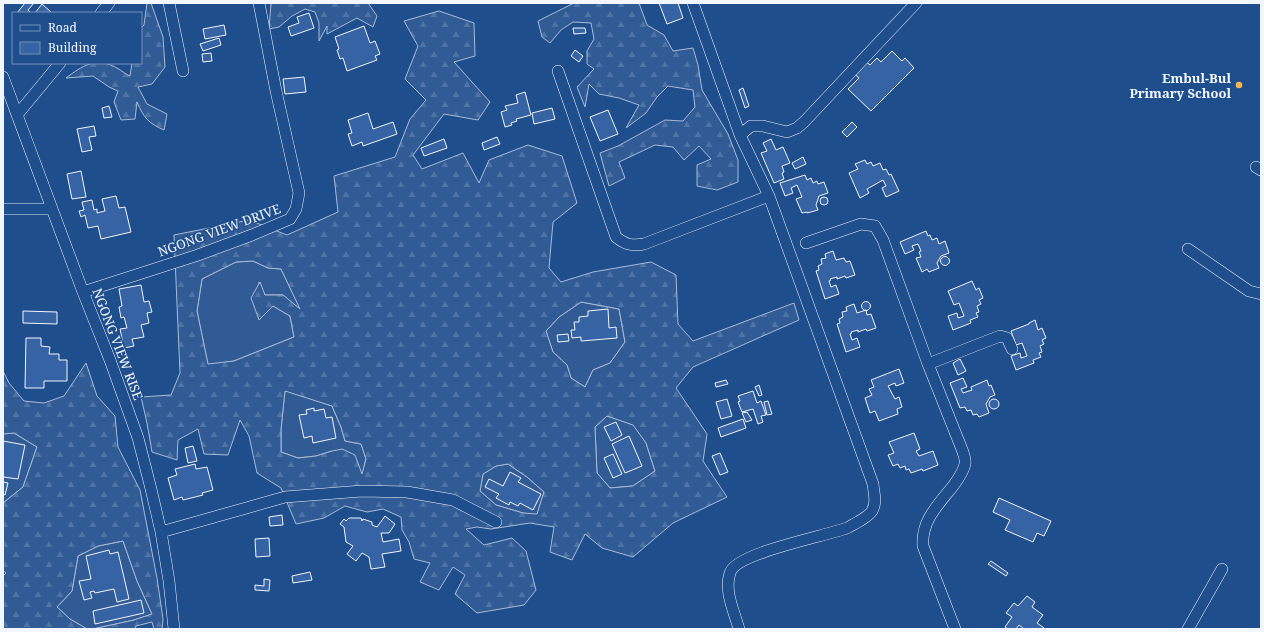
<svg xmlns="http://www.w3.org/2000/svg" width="1264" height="632" viewBox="0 0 1264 632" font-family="'Noto Serif',serif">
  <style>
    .built { fill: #305b95; stroke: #a8bbd7 }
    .forest { fill: url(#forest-firs); stroke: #a8bbd7; fill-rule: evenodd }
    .building { fill: #3563a3; stroke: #f2f6ff }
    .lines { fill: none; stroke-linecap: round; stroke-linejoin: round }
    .street-casing { stroke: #f2f6ff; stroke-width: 12 }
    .street { stroke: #1f4e8c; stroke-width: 11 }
    .poi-dot { fill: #ffb74d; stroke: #1f4e8c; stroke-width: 1.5 }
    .labels { text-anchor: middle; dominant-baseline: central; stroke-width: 3; stroke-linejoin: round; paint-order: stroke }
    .poi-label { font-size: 13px; font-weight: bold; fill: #f2f6ff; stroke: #1f4e8c; text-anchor: end }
    .street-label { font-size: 13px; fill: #f2f6ff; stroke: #1f4e8c }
  </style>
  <defs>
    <pattern id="forest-firs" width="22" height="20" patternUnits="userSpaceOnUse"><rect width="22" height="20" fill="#305b95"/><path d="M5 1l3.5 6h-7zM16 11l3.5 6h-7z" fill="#4e73a5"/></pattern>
  </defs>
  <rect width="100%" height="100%" fill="#1f4e8c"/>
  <path class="built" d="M253,261L268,268L281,269L301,310L283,295H265L259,282V319L273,306L290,316L294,337L234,361L208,365L197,311L202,279L236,262Z
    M581,302L619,309L625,342L610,363L593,370L585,387L571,378L567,365L553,352L546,331L559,317Z
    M285,390L332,406L341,427L345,441L361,444L366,459L362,475L332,451L316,456L298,458L281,452V429Z
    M607,416L634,425L646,443L655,471L633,486L610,488L597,473L595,427Z
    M14,433L37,447L23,487L3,503V434Z
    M508,464L527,477L544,492L537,515L523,513L496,505L480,491L483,474L496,466Z
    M123,541L137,581L152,614L134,620L93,629H87L70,619L57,607L72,591L78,556L98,546Z"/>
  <path class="forest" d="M147,3H151L163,37L165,67L152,84L138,87L147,104L167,114L164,130C148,123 144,118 137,102L135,119L121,120L114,102L118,91L109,87L93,76L66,78C82,66 96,56 117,68C121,70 125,74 130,76L132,63H141V28L144,25Z
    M271,3H368L377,16L373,27L357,18L327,34V26L319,41V23L315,12L305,9L292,16L279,27L269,29Z
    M574,3H639L647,25L664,35L673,51L693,48L698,65L702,90L728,134L738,160V182L717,190L697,186V165L711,159L699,146L684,160L673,147L655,145L619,162L625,178L609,186L600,153L618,146L665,120L683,121L695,107L693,90L668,86L657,97L646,113L626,128L639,105L619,98L599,94L589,84L585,107L577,87L594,69L587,64V51L594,39L591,23L573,22L561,30L550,43L542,37L538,21Z
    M439,11L474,23L475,56L454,62L490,102L478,120L444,114L413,155L422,169L463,153L479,183L489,160L528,145L562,156L577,203L553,222L549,268L561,282L593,272L651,262L676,275L678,324L693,341L794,303L799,320L693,367L676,388L707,434L703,461L727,497L673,523L633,557L602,548L585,534L572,560L550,552L554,527L530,523L491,529L477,527L466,529L484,545L512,538L526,551L536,590L524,605L477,613L455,594L465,575L453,567L439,590L420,582L430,563L414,559L409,542L402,530L401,517L383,509L367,512L345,506L324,518L296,524L281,488L257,473L249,436L240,420L228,455L204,454L198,429L178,440L177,460L152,452L147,423L141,397L171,395L180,373L174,235L249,220L287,235L338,212L334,176L395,157L410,119L426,100L405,79L418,46L404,21ZM253,261L268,268L281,269L300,309L283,295H265L260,282L251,298L259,320L273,306L290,316L294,337L234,361L208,364L197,311L202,279L236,262ZM581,302L619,309L625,342L610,363L593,370L585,387L571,378L567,365L553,352L546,331L559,317ZM285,391L332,406L341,427L345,441L361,444L366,459L362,474L355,455L342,449L332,451L316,456L298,458L281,452V429ZM607,416L633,425L646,443L655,471L633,486L610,488L597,473L595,427ZM508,464L527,477L544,492L537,514L523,513L496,505L480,491L483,474L496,466Z
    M86,363L97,396L115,416L118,447L140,490L157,578L163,619L162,629H154L152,622L136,626L135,629H93L134,620L152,614L137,581L123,541L98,546L78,556L72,591L57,607L70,619L87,629H3V576L6,573L3,570V503L23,487L37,447L14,433L3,434V371L9,383L24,401L44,403L64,396Z"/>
  <path class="building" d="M25,3H34L28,10L31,13H17Z
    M659,3H678L683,18L667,24Z
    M42,4L52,13H35Z
    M309,13L314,28L291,36L288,27L299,23L297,17Z
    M224,25L226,35L205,39L203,29Z
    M364,26L370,43L375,41L380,54L375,56L377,60L347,71L343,58L340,59L337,50L339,49L335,37Z
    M573,28H585L586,33L574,34Z
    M219,38L221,45L203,51L200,44Z
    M575,50L583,56L579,62L571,56Z
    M892,51L902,61L905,58L914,68L871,111L848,89L859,78L852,72L864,60L870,65L877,58L881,62Z
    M211,53L212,61L203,62L202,54Z
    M304,77L306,92L285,94L283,79Z
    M743,88L749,106L745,108L739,90Z
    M525,92L531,115L516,119L517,121L511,123L512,125L505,127L501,112L507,110L505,106L518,103L516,95Z
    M109,106L112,117L104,118L102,108Z
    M552,108L555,119L534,124L532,113Z
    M608,110L618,134L600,141L590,117Z
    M368,113L373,129L393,122L397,134L363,146L362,142L352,146L348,134L352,133L348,120Z
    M852,122L857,127L847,137L842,132Z
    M94,126L96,136L89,137L92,150L82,152L77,129Z
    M497,137L500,144L484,150L482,143Z
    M444,139L447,148L424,156L421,148Z
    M771,139L776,150L783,147L790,163L782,166L784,172L782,173L784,179L774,183L761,153L767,151L763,143Z
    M803,157L806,164L795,169L792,163Z
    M865,160L867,164L871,162L873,166L880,163L883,170L886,169L889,175L891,174L899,191L886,197L882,188L886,186L883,180L867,189L869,193L860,198L849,173L858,169L855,164Z
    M81,171L86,197L72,199L67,174Z
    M805,175L807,180L811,178L813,183L817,181L818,184L824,182L828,193L819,196L816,205L818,210L807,213V212L802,213L796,199L802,197L797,185L791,188L793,193L785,196L780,183Z
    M116,196L119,208L125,207L131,232L101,239L98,226L88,228L85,215L81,217L79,211L84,210L82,202L92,200L94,210L97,209V213L105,211L102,199Z
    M820 201a4 4 0 1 1 8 0a4 4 0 1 1-8 0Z
    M926,231L928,236L930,235L932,240L937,238L939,244L945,241L949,253L941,256L937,263L939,268L929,272L927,269L922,272L916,258L921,257L919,252L921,251L918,244L912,246L914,250L905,254L900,242Z
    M833,251L836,260L844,258L846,262L850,261L855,275L846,278L845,276L837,279V277L830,279L831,280L829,281L831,287L836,285L839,294L825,299L816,271L819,270L818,266L822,264L821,259L826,258L825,254Z
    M940.5 261a4.5 4.5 0 1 1 9 0a4.5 4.5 0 1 1-9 0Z
    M972,281L976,290L979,288L983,298L979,300L981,304L977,306L979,312L976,313L978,317L970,320L971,323L953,330L948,316L957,313L958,318L964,316L959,303L954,305L948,291Z
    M141,285L144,302L149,301L152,312L147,313L149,323L141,325L144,337L132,339L134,346L124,348L120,329L127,328L124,317L121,318L119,307L122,306L119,289Z
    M861.5 306a4.5 4.5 0 1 1 9 0a4.5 4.5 0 1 1-9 0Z
    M854,304L857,313L866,310L867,315L871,314L876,328L867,331L866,329L858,332V330L851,332L852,333L850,334L852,340L857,338L860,347L846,352L837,324L840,323L839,319L843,317L842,312L847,311L846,307Z
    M608,309L609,328L616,327L617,338L581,341V337L572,338L571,330H575L574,322H579V317L588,316V311Z
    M23,311L57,312V324L23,323Z
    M1035,320L1038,330L1042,328L1046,338L1042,340L1044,344L1040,346L1042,352L1039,353L1041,357L1033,360L1034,363L1016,370L1011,356L1020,353L1021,358L1027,356L1022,343L1016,345L1011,331L1029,324V323Z
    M568,334L569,341L558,342L557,335Z
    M26,338H41V346L50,347L49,354H59V360H67V381H44V388H25Z
    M960,359L966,371L958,375L953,363Z
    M899,369L904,383L896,386L895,383L888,386L895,399L899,397L902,407L897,409L898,414L879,421L875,411L870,413L865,398L872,395L869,389L874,387L871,380Z
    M963,378L967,387L961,389L963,393L972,390L971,387L987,380L989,386L991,385L995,395L990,397L986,404L989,413L979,417L977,414L973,415L971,410L967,411L965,407L960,408L950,383Z
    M726,380L728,384L716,387L715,383Z
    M759,385L762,395L759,396L755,387Z
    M753,391L757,403L761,401L766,415L761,416L763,422L758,424L753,409L742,412L738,402L740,401L738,396Z
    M727,399L732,416L721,419L716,402Z
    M989 404a5 5 0 1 1 10 0a5 5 0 1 1-10 0Z
    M768,401L772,414L767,415L764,402Z
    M314,408V411L324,409L326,418L332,417L336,438L313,443L312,436L304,438L299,415L307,414L306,410Z
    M747,412L752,420L746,422L742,413Z
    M743,419L746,428L721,437L718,428Z
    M616,422L622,435L611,441L604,427Z
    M914,433L920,449L916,451L919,456L933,451L938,465L923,471L922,469L911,473L909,469L906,470L905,466L900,468L898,464L893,466L888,455L894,453L889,442Z
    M629,436L642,466L625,473L612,444Z
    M3,441L25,445L18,479L3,477V478Z
    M193,446L197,461L188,463L185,448Z
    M720,453L728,472L720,475L712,456Z
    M613,454L622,474L613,478L604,458Z
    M195,464L196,469L207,467L213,490L202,493L203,495L183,500L182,497L174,500L168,478L177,475L175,469Z
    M510,472L521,478L518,482L541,494L533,510L520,503L518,506L510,502L509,505L496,498L499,494L485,487L489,479L503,486Z
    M3,482L8,483L5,495L3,494Z
    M999,498L1051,521L1044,536L1037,533L1033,542L1005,530L1010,520L993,512Z
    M282,515L283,525L270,526L269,517Z
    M385,516L395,524L389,533H381L383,542L399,539L401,551L382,554L385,567L371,569L369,557L362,553L356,561L347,554L353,546L346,542L344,527L340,524L344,519L346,521L349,518H361L362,521L363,519L372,522V525L377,527Z
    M269,538L270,556L256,557L255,539Z
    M109,550L110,554L118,552L129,599L117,602L114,589L95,593L94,591L90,592L92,598L84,600L79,581L91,579L86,556Z
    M991,561L1008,573L1006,576L988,564Z
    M310,572L312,580L293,583L292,576Z
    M264,579L270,580L269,591L255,590V585L264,586Z
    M1027,596L1035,602L1032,607L1043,615L1037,623L1044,628L1042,629H1024L1019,625L1016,629H1008L1005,627L1012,617L1006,613L1014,603L1018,606Z
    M141,600L144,613L95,624L93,611Z"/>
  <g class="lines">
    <defs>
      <path id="street" d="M169,3L183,71
        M693,3L740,135L769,196
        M101,13L109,3
        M558,71L616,237C626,245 632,246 644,244L769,196L873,484C874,494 877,502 872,511C869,516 862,519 858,522C854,524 851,526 847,528C826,536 735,553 730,573C724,591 734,611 739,629
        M3,77L83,292L110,360L138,438L151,489L161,532L169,581L174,629
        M17,115L60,63
        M740,135L751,126H763L787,132L797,128L804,122L916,3
        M1256,167L1261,170
        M3,209H52
        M806,243L861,224L875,226L883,240L928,364L963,452C964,456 966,460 965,464C963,473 958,479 953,486C938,505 921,521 923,546L955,629
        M1188,249L1249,291L1261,294
        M83,292L198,255L252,235L290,219L296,209L299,193L276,91L259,3
        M928,364L1000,336L1007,338L1012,349
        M161,532L285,497L362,491L407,492L453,500L496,522
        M1188,629L1222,569"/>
    </defs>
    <use href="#street" class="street-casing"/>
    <use href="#street" class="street"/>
  </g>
  <circle class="poi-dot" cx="1239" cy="85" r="4"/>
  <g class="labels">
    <g class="poi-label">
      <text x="1231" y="78">Embul-Bul<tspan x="1231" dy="15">Primary School</tspan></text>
    </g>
    <g class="street-label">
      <text transform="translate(219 230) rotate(-20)">NGONG VIEW DRIVE</text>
      <text transform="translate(118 344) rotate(69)">NGONG VIEW RISE</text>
    </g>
  </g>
  <rect width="1264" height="632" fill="none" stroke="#f2f6ff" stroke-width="8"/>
  <rect x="12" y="12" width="130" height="52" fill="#1f4e8c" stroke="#7391ba"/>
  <rect x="20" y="25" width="20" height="6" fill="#1f4e8c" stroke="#7391ba"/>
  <text x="48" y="32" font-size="12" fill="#f2f6ff">Road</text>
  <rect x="20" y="42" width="20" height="12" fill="#3563a3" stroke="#7391ba"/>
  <text x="48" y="52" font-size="12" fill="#f2f6ff">Building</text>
</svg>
